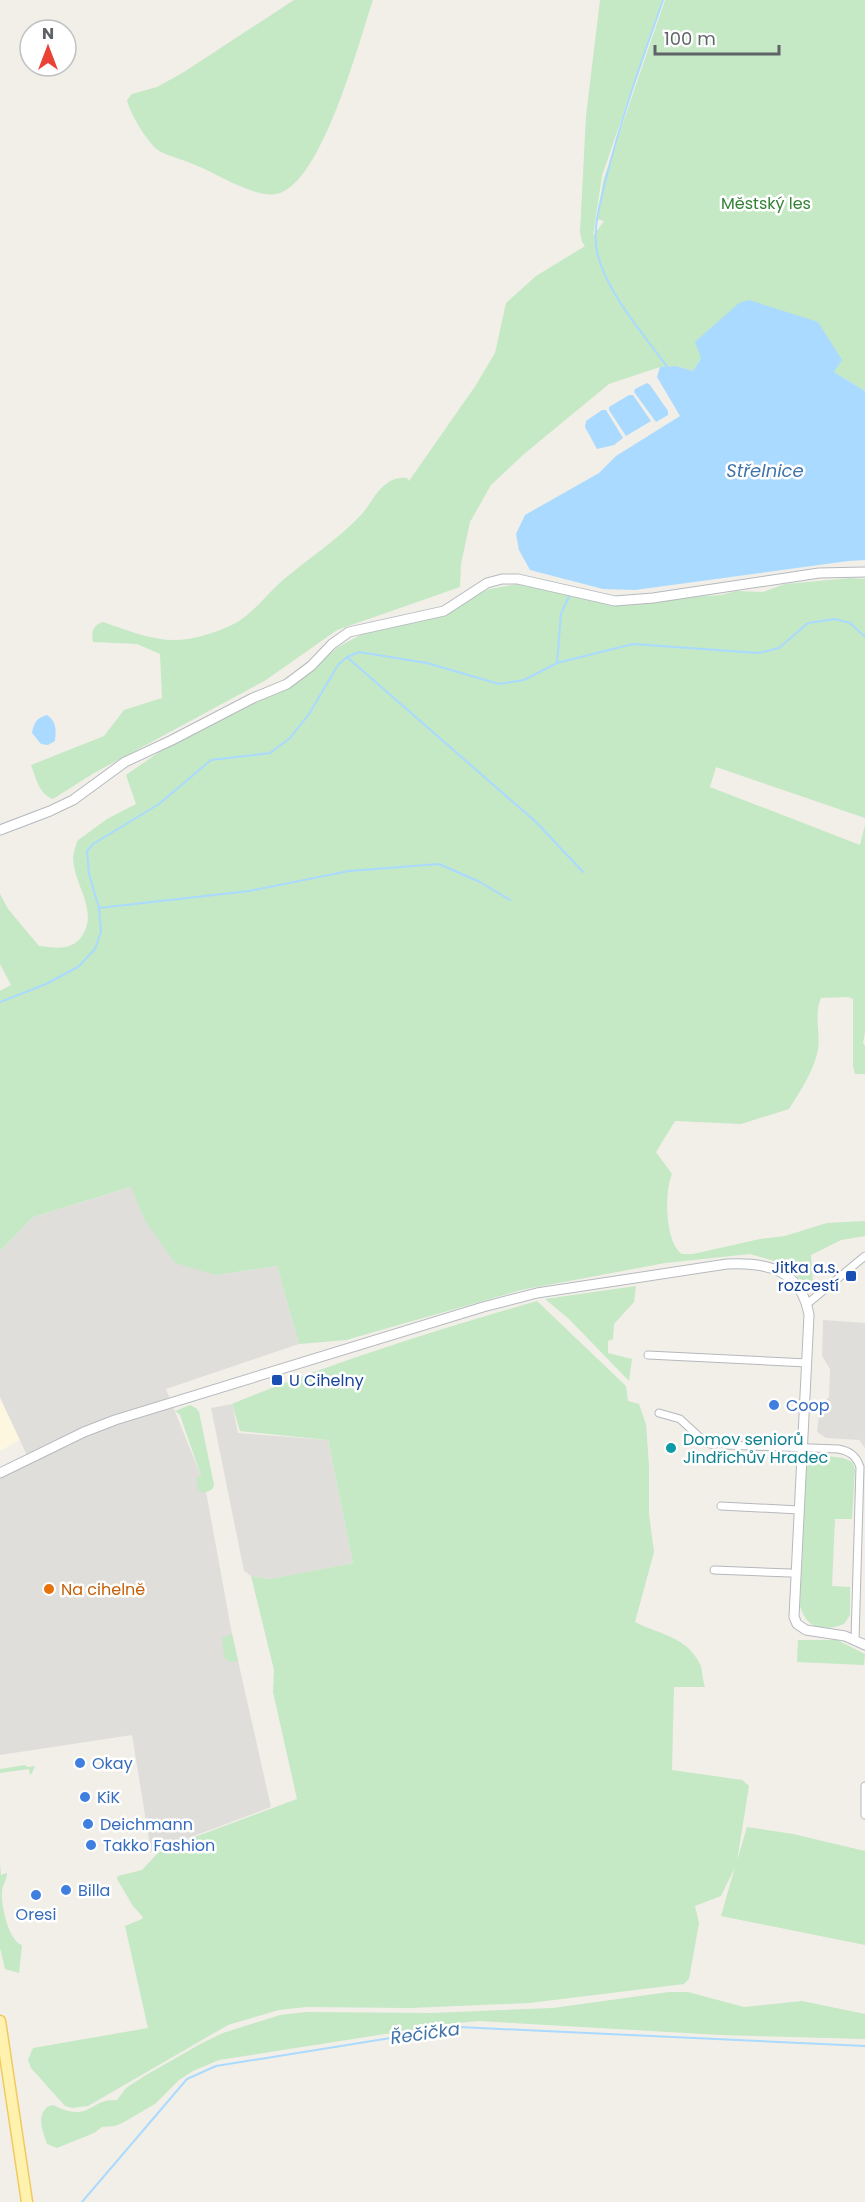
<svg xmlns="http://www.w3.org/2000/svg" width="865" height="2202" viewBox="0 0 865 2202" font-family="Poppins,sans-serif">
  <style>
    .commercial { fill: #fef7e0 }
    .industrial { fill: #e0deda }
    .green { fill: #c5e8c5 }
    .water { fill: #aadaff }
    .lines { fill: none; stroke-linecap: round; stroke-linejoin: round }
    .stream { stroke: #aadaff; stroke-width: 2 }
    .street-casing { stroke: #b5b8bc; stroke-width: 9 }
    .secondary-casing { stroke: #b6babf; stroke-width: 11 }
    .primary-casing { stroke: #f2c960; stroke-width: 13 }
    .street { stroke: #fff; stroke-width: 7 }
    .secondary { stroke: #fff; stroke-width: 9 }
    .primary { stroke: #fff2af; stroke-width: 10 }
    .transit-dot { fill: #1a4fb4; stroke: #fff; stroke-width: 2 }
    .shop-dot { fill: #3f7fe0; stroke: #fff; stroke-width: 2 }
    .culture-dot { fill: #0f9aa8; stroke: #fff; stroke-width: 2 }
    .food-dot { fill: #e8710a; stroke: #fff; stroke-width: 2 }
    .labels { text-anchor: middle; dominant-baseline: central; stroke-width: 5; stroke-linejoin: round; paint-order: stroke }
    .park-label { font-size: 16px; fill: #348238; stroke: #fff }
    .transit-label { font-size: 16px; fill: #164399; stroke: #fff; text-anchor: end }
    .shop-label { font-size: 16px; fill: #366cbe; stroke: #fff; text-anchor: start }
    .culture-label { font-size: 16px; fill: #0d838f; stroke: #fff; text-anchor: start }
    .food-label { font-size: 16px; fill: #c56008; stroke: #fff; text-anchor: start }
    .water-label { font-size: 18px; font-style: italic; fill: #4174aa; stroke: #fff }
  </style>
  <rect width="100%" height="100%" fill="#f1efe8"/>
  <path class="commercial" d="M0,1399L20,1440L0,1451Z"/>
  <path class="industrial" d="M132,1187L144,1219L216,1275L277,1266L299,1344L166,1389L205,1486L232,1634L271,1807L151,1852L132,1735L0,1755V1479L30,1462L0,1397V1251L33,1217Z
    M823,1320L865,1323V1448L859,1440L826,1438L817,1432L820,1405L829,1397L830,1369L822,1356Z
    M232,1404L238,1433L328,1440L353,1563L270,1579L251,1576L244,1571L211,1408Z"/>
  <path class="green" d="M294,0H373C359,41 321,187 276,194C254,198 216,173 195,165C184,160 172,157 161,152C149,146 129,112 127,100L132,94L157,87L184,72Z
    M600,0H662L602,176L593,236L604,221L597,219L603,181L665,0H865V391L834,372L701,358L693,371L676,366L660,367L609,384L524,454L491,485L470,522L461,564L460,587L337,630L266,680L94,773L53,799C39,794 36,778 31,765L104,736L124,710L162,698L160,654L137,644L93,642C91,632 93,625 103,622C129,631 160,644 188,639C205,636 224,630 239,621C256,610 268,593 283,580C308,559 337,540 360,516C370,506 375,492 386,484C392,479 399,477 407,478L409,481L476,385L495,353L506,303L536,276L585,246L582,242L580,232L586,116Z
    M851,578L865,579V818L716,767L710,787L860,845L865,825V1032L863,1043L865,1046V1074H855L853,1066V999L848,997L821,998C813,1016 822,1037 817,1054C812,1074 800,1091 789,1109L741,1124L675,1121L656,1152L672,1174C664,1192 665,1243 682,1254H693L760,1239L785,1236L827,1223L865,1221V1236L841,1240L811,1255L813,1285L810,1288L782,1263L750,1254L665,1263L521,1290L346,1340L299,1344L277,1266L216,1275L175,1263L144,1219L131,1187L33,1217L0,1251V991L11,985L0,964V894L8,909L39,946C55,948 72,951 82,936C99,911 74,885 73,859C73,853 76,847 77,841L107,819L136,804L126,775L165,748L288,685L313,668L338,647L366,632L451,608L489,589L524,583L609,601L643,600L721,595L736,591L763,592L785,584Z
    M636,1286L634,1302L614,1324L613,1339L608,1341V1353L632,1359L629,1381L569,1319L545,1299Z
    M537,1301L626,1386L628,1401L639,1404L646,1424L649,1466V1514L654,1552L635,1622C660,1635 686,1636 700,1664C703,1671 702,1679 705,1687H674L672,1770L742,1780L749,1786L737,1861L747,1827L793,1834L865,1851V1945L721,1916L735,1867L721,1896L695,1906L699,1923L689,1979L684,1984L529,2003L410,2008L306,2007L279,2010L228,2025L88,2106L72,2108L65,2106L31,2068L28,2060L33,2048L148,2028L125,1926L142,1919L143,1917L133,1906L117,1879L118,1876L142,1870L158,1853L184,1841L297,1799L273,1692L274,1670L251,1576L270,1579L353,1563L328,1440L240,1431L232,1404C331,1363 433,1331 537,1301Z
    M190,1405L196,1408L199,1412L214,1485C213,1491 206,1493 201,1492L198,1489L196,1478L201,1476L180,1415L175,1411Z
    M811,1454L843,1458L852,1462L855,1469L852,1519H835L832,1586L850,1587V1615L844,1624C822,1632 807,1629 800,1606L807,1458Z
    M232,1634L238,1661L230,1662L224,1658L222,1638Z
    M798,1640H837L865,1654L864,1665L797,1662Z
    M25,1765L28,1767L35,1766L32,1773L30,1775L29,1769L0,1773V1769Z
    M0,1864L1,1875L7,1873C7,1881 2,1885 2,1892C1,1905 8,1940 22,1945L19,1973L5,1969L0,1948Z
    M669,1992H688L744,2007L802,2001L865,2014V2039L721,2035L478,2021L449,2024L219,2060L193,2071L179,2080L155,2104L124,2122L115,2126L102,2127L94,2133L57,2148L47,2144C43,2131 36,2118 47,2107L53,2105C91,2124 89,2098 117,2100L126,2088L146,2075L202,2043L223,2033L280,2015L306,2012L432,2013L553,2008Z"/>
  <path class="water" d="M749,300L818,322L842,360L834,372L865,391V560L848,561L635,590L603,589L530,570L519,550L516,534L525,515L599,473L616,456L680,416L657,377L660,367L676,366L693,371L701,358L695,342L739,303Z
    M647,383L650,385L668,411V415L656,422L634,392L635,389Z
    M629,395H633L651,421L626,436L609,410V407Z
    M602,410H606L623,438L614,445L597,449L585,427L586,421Z
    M47,715C57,722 56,730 55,741L48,745L41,744L32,733C34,723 36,718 47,715Z"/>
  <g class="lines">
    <path class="stream" d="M663,0C643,58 622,115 607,175C601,200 591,230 598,256C608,294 645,336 668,368
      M348,658L536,822L583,872
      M557,663L561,614L570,594
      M99,908L249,891L349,871L439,864L480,882L510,900
      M0,1002L46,984L78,967L95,949L101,932L99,908L89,874L87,851L93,844L159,804L211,760L270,753L290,738L309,714L338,665L347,657L359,652L427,663L499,684L524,680L557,663L633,644L759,653L779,648L808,623L835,619L850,623L865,637
      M82,2202L187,2079L216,2066L459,2027L865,2046"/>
    <defs>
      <path id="street" d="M807,1304L865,1256
        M648,1355L807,1363
        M659,1413L680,1419L706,1443L714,1445
        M725,1445L838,1449C849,1451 856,1455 860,1467L855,1640
        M721,1506L799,1510
        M714,1570L790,1573
        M865,1786V1815"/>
      <path id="secondary" d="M0,830L50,811L73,800L125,762L172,740L253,698L287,684L311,666L332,644L349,632L444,611L487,583L502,579H518L615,601L653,598L819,573L865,572
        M0,1473L84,1432L115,1420L483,1307L537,1293L727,1264C768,1262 801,1270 809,1315L794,1617L797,1624L806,1630L845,1636L865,1645"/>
      <path id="primary" d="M0,2021L27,2202"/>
    </defs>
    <use href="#street" class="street-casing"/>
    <use href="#secondary" class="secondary-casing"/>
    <use href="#primary" class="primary-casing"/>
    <use href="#street" class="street"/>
    <use href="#secondary" class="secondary"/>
    <use href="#primary" class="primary"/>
  </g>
  <g class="transit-dot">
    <rect x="845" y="1270" width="12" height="12" rx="3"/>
    <rect x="271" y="1374" width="12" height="12" rx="3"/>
  </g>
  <g class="shop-dot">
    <circle cx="774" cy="1405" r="6"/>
    <circle cx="80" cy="1763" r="6"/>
    <circle cx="85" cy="1797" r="6"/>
    <circle cx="88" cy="1824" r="6"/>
    <circle cx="91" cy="1845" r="6"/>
    <circle cx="66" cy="1890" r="6"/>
    <circle cx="36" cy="1895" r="6"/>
  </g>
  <circle class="culture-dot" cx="671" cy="1448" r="6"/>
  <circle class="food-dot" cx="49" cy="1589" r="6"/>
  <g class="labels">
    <g class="park-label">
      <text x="766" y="203">Městský les</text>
    </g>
    <g class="transit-label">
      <text x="839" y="1267">Jitka a.s.<tspan x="839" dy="18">rozcestí</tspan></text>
      <text x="289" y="1380" text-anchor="start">U Cihelny</text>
    </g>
    <g class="shop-label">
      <text x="786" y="1405">Coop</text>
      <text x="92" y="1763">Okay</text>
      <text x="97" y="1797">KiK</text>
      <text x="100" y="1824">Deichmann</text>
      <text x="103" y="1845">Takko Fashion</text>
      <text x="78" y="1890">Billa</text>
      <text x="36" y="1914" text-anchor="middle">Oresi</text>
    </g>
    <g class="culture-label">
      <text x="683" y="1439">Domov seniorů<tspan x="683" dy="18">Jindřichův Hradec</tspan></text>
    </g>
    <g class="food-label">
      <text x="61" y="1589">Na cihelně</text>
    </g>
    <g class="water-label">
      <text x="765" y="470">Střelnice</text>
      <text transform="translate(425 2033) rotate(-8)">Řečička</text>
    </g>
  </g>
  <g transform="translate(48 48)"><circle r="28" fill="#ffffff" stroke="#bfc1c3" stroke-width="1.5"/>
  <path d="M0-4.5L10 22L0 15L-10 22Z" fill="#ea4335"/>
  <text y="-9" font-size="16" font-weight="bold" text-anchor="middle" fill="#5f6368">N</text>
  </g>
  <path d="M655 45v9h124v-9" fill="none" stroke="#5f6368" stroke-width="3"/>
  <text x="664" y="45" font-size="18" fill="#5f6368" stroke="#ffffff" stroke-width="4.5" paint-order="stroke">100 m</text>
</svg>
